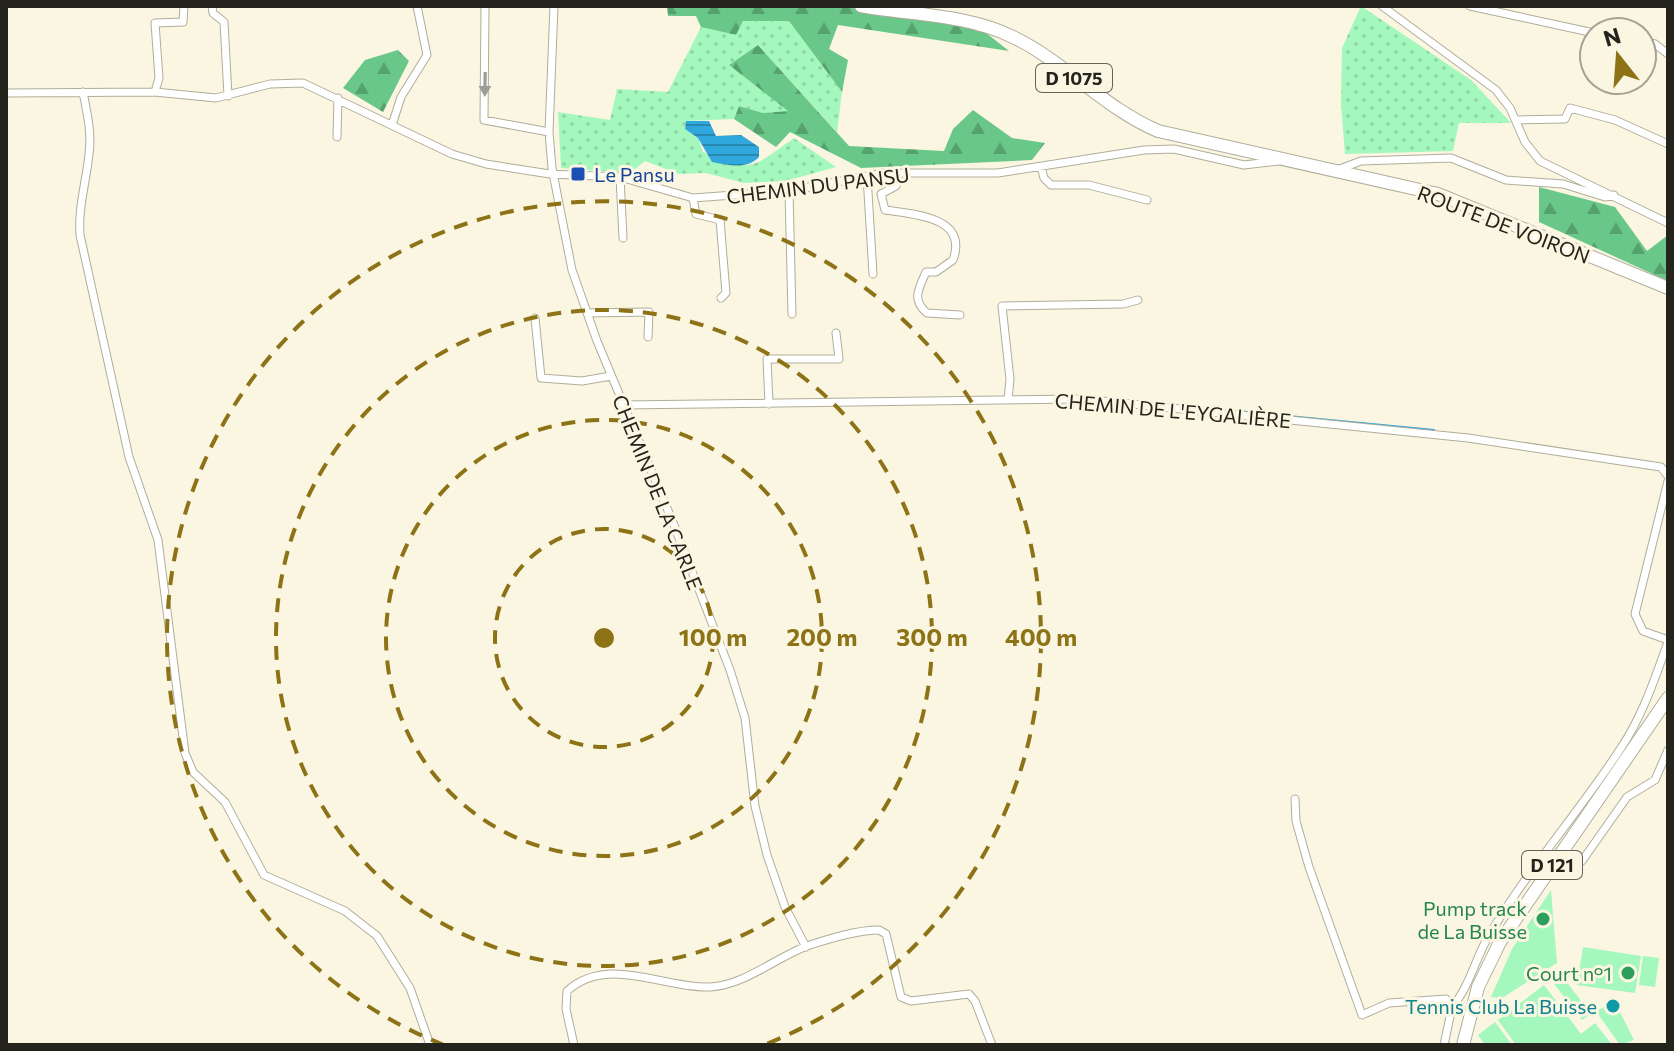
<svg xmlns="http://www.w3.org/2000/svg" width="1674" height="1051" viewBox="0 0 1674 1051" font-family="Commissioner,sans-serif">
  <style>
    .grass { fill: url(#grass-dots) }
    .forest { fill: url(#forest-firs) }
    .park { fill: #a4f7bd }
    .water { fill: url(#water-rules) }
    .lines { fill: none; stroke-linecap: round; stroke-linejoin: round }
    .stream { stroke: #30a7dd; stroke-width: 2 }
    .street-casing { stroke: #b0ad9a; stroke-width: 9 }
    .primary-casing { stroke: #b0ad9a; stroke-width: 14 }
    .street { stroke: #fff; stroke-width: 7 }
    .primary { stroke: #fff; stroke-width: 12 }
    .oneway { fill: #9d9c99 }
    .ring { fill: none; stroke: #8e7216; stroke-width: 4; stroke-dasharray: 14 10 }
    .transit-dot { fill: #1a4fb4; stroke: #faf6e2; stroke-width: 3 }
    .leisure-dot { fill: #2e9e5b; stroke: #faf6e2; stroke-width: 3 }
    .culture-dot { fill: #0f9aa8; stroke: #faf6e2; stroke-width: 3 }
    .labels { text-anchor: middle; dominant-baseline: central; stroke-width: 6; stroke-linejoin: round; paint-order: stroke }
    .shield { fill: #faf6e2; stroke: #656357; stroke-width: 2 }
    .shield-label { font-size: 18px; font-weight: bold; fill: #25241c }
    .transit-label { font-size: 20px; fill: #164399; stroke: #faf6e2; text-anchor: start }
    .street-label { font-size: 20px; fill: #25241c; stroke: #faf6e2 }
    .leisure-label { font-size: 20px; fill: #27864d; stroke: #faf6e2; text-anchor: end }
    .culture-label { font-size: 20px; fill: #0d838f; stroke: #faf6e2; text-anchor: end }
    .centre { fill: #8e7216; stroke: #faf6e2; stroke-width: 4 }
    .ring-label { font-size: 24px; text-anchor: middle; font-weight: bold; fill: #8e7216; stroke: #faf6e2; stroke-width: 6; stroke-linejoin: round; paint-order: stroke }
  </style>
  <defs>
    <pattern id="grass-dots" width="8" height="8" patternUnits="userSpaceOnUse" patternTransform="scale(2)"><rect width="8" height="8" fill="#a4f7bd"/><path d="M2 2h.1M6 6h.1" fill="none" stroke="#8dd4a2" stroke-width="1.8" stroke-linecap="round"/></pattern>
    <pattern id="forest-firs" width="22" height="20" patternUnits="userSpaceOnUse" patternTransform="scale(2)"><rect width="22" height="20" fill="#69c889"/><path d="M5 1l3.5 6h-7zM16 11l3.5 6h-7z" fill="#56a26f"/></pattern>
    <pattern id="water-rules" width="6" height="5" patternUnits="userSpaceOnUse" patternTransform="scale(2)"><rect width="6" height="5" fill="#30a7dd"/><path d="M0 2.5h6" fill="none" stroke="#2988b2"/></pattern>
  </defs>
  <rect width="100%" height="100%" fill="#faf6e2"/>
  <path class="grass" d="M1361,6L1471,80L1511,123H1459L1453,151L1345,154L1341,104L1342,48Z
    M743,21H789L842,92L837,132L758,45L729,65L789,111L763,113L739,106L734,119L686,121L685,129L698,138L703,152C752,174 753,167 794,138L836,167L786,181L744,183L706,173L679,174L645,161L630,173L561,168L558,112L610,120L617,89L668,92L701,27L736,35Z"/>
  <path class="forest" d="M667,6H841L981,29L1009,51L838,25L829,49L848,60L842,92L789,21H743L736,35L701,27L696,16H668Z
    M758,45L849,146L944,151L953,129L973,110L1012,138L1045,143L1032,160L861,168L790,132L776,147L734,119L739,106L763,113L788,111L729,65Z
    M398,50L409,61L383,112L343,88L365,60Z
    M1539,187L1615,207L1647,251L1668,235V281L1539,222Z"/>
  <path class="park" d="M1551,890L1557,963L1502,998L1491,997L1512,949Z
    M1583,947L1641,956L1635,993L1577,985Z
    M1643,956L1659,958L1655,987L1639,985Z
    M1563,977L1591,1014L1582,1020L1570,1001L1568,1002L1554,984Z
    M1544,985L1581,1034L1595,1023L1612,1045H1516L1498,1020Z
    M1609,1005L1613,1012L1619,1010L1634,1040L1620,1045L1596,1011Z
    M1495,1022L1512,1045H1485L1478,1035Z"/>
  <path class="water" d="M686,121H709L716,136L741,135L759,147V157C747,170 728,165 712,162L698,138L685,129Z"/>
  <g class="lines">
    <path class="stream" d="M1237,411L1434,430"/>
    <defs>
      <path id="street" d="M212,6L213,13L224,22L228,96
        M485,6L484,120L549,132
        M554,6L549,132L552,168L572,270L597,341L674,525L730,670L745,718L755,806L767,855L785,907L806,947
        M1382,6L1496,90L1510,108L1525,142L1540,161L1668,223
        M1470,6L1594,33
        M1642,41L1655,44L1668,54
        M83,92C87,113 92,133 89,154C86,183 78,207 80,235L129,457L158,540L185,753L193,772L225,802L264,875L345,911L377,936L410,988L430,1045
        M155,92L159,78L155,23L183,22L184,6
        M6,93L155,92L216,98L270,84L303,83L452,154L486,164L550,174L620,177L693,198L789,191L884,173H998L1144,150L1174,149L1244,165L1279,161
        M1516,120L1565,119L1570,108L1615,120L1668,144
        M392,125L401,97L427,55L417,6
        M337,137L338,98
        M1041,167L1044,178L1051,185H1089L1147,200
        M1337,170L1361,161L1451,158L1506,180L1563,184L1605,197L1614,195
        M899,173L896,186L881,194L885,210C912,214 969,216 953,260L936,272H926C919,288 911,300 927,313L960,315
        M867,176L873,274
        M620,177L623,238
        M789,191L792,314
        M693,198L696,214L720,220L726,293L721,298
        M587,313L649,312L648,337
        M535,318L541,378L582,381L611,376
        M1008,400L1010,379L1002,306L1123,304L1138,300
        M769,404L767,359H839L836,333
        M622,405L1082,399L1468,438L1661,467L1668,476
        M1668,481L1635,614L1643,631L1668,640
        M1295,799L1296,821L1309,867L1362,1015L1389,1003L1446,999L1452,1007L1444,1045
        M1582,861L1627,797L1655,780L1668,750
        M1452,1007C1470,987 1476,955 1491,932C1530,867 1580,811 1621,748C1643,715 1655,678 1668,642
        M574,1045L566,1009L567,991C608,954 664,989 710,987C745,985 775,958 807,946C828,939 856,930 879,930L886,934L901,997L911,1001L969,994L975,1001L992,1045"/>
      <path id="primary" d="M861,6C911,15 966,14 1013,37C1065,62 1104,108 1158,131L1438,194L1668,288
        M1463,1045L1478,987L1500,942L1668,698"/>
    </defs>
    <use href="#street" class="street-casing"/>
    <use href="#primary" class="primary-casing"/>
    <use href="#street" class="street"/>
    <use href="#primary" class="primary"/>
  </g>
  <defs><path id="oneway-solid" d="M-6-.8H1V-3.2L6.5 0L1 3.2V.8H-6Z" transform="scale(2)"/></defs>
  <use class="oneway" href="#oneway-solid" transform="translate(485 84) rotate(91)"/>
  <g class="ring">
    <circle cx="604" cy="638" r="109"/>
    <circle cx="604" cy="638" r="218"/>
    <circle cx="604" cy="638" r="328"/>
    <path d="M444 1045A437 437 0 1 1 764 1045"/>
  </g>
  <rect class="transit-dot" x="570" y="166" width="16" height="16" rx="4"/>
  <g class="leisure-dot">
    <circle cx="1543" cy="919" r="8"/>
    <circle cx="1628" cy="973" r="8"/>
  </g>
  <circle class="culture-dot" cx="1613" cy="1006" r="8"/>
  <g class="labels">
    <g class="shield">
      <rect x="1036" y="64" width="76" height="28" rx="6"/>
      <rect x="1522" y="851" width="60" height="28" rx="6"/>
    </g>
    <g class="shield-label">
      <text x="1074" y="78">D 1075</text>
      <text x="1552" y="865">D 121</text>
    </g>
    <g class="transit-label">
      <text x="594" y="174">Le Pansu</text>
    </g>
    <g class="street-label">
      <text transform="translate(818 185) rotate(-7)">CHEMIN DU PANSU</text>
      <text transform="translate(1504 224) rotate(21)">ROUTE DE VOIRON</text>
      <text transform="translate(1173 410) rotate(5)">CHEMIN DE L'EYGALIÈRE</text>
      <text transform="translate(658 492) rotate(68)">CHEMIN DE LA CARLE</text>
    </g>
    <g class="leisure-label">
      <text x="1527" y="908">Pump track<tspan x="1527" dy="23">de La Buisse</tspan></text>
      <text x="1612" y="973">Court n°1</text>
    </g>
    <g class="culture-label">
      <text x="1597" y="1006">Tennis Club La Buisse</text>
    </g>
  </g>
  <circle cx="604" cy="638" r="12" class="centre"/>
  <g class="ring-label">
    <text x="713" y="646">100 m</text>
    <text x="822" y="646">200 m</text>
    <text x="932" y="646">300 m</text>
    <text x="1041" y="646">400 m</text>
  </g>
  <rect width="1674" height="1051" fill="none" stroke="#25241c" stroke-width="16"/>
  <g transform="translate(1618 56) rotate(343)"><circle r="38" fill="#faf6e2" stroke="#a5a293" stroke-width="2"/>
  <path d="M0-6L14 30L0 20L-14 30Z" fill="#8e7216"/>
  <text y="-12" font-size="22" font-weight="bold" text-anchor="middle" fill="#25241c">N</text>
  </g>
</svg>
